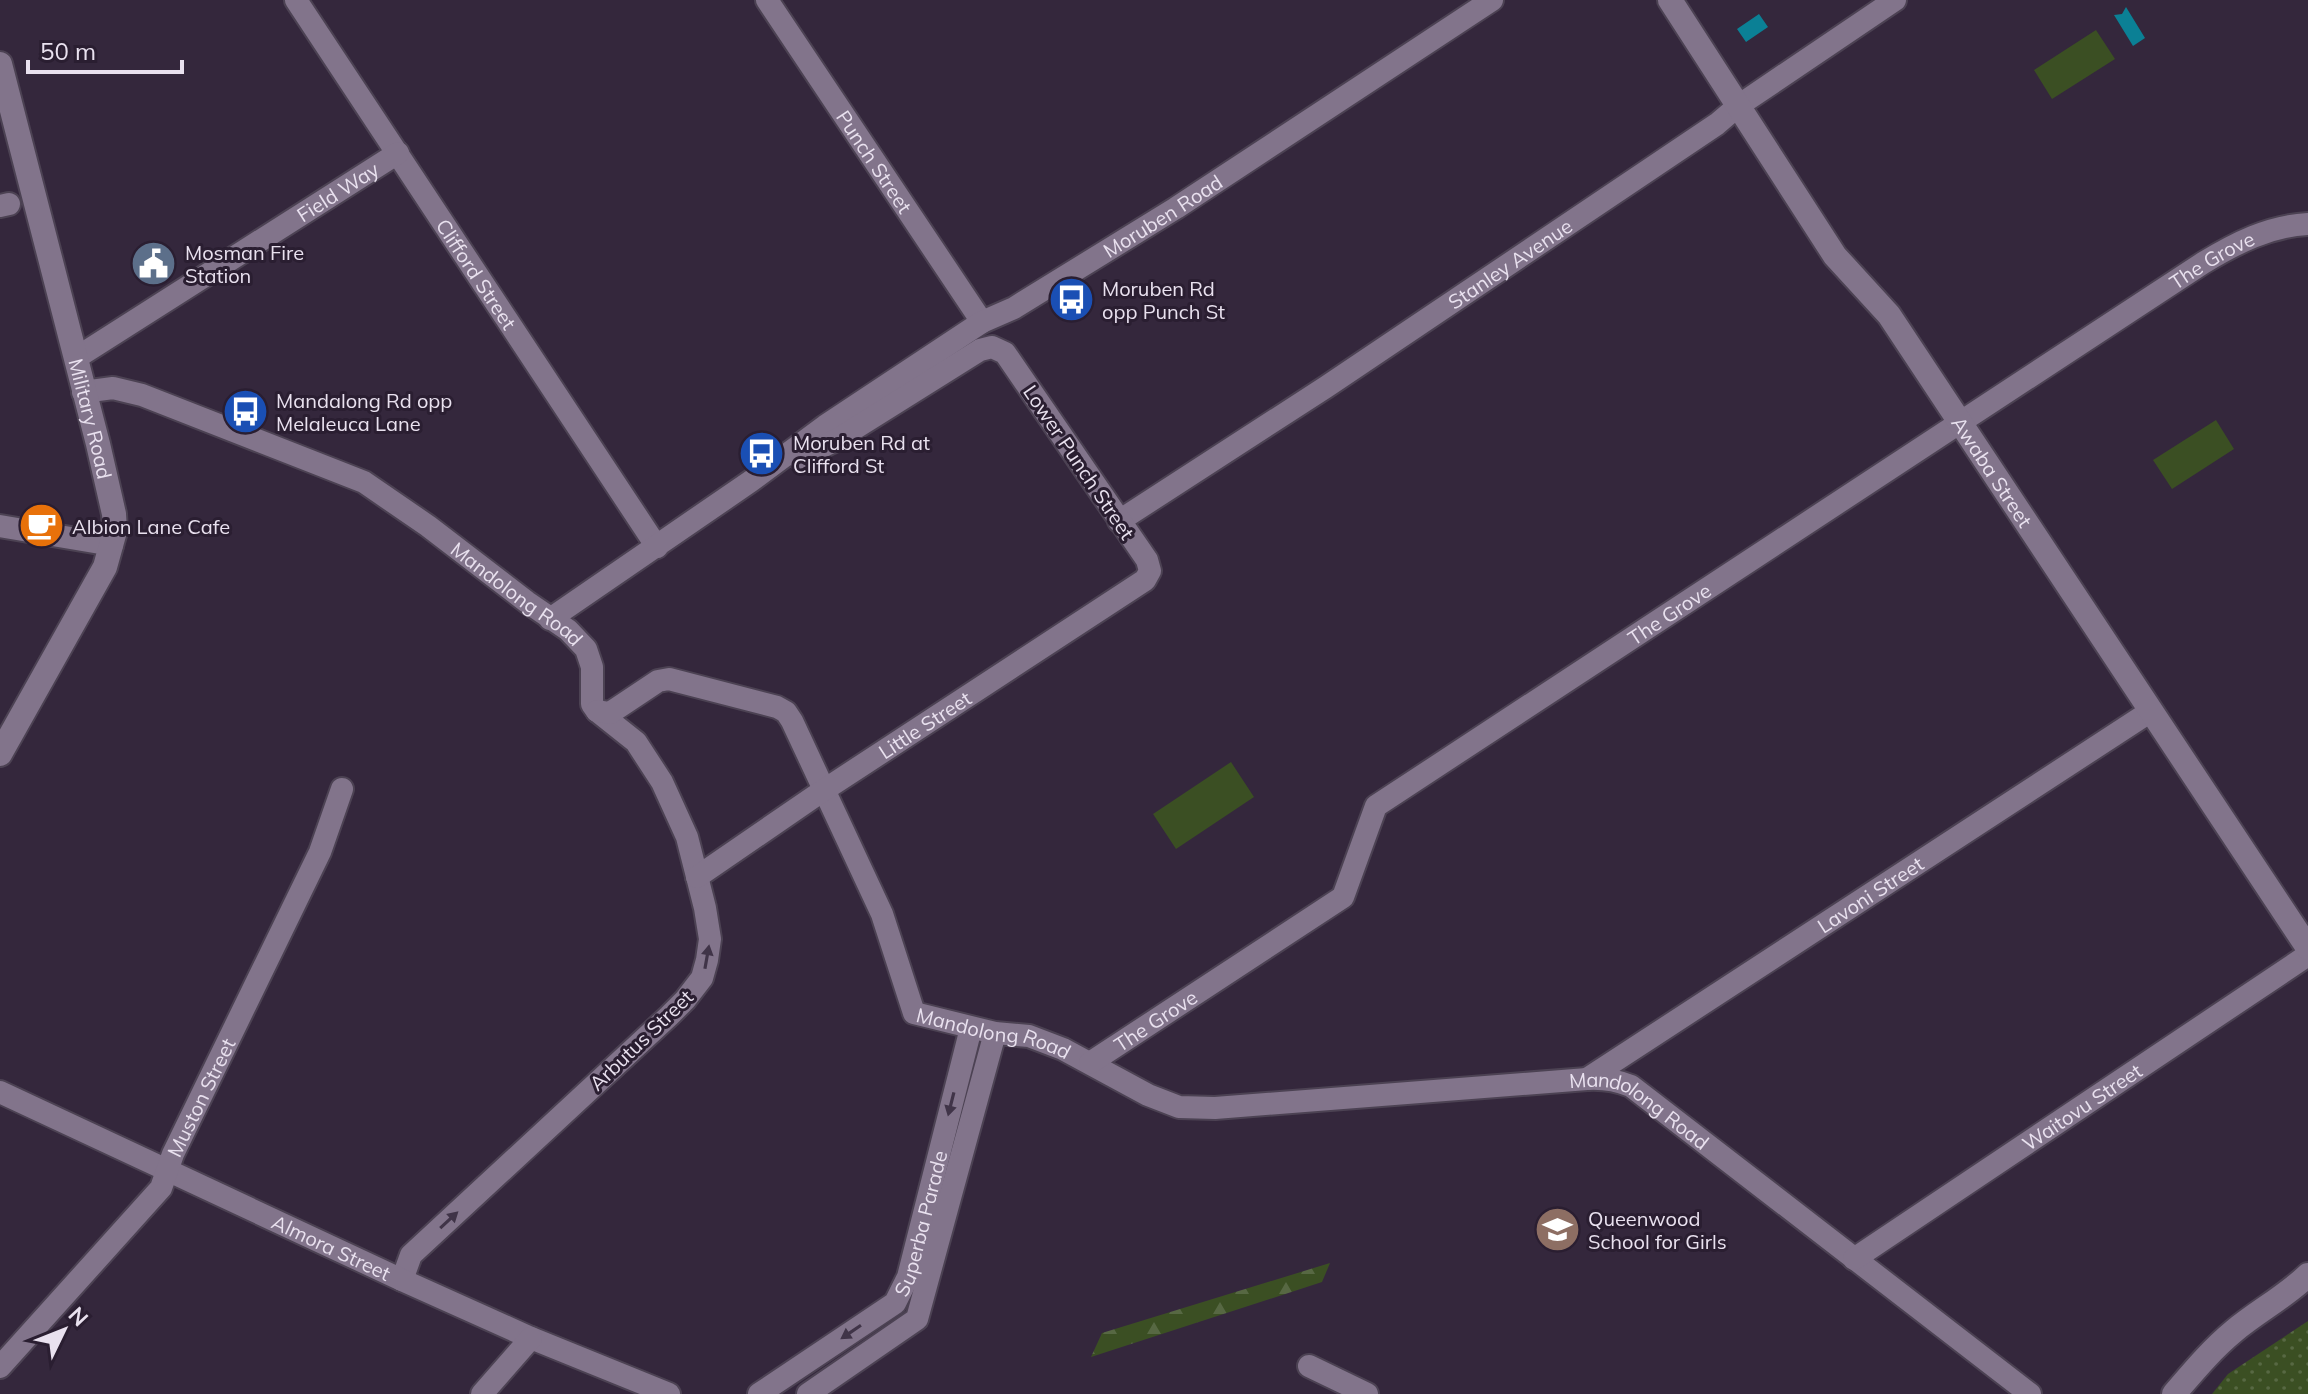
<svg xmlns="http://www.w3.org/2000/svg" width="2308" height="1394" viewBox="0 0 2308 1394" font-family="Mulish,sans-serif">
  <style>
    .grass { fill: #3b4f23 }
    .forest { fill: url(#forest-firs) }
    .park { fill: url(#park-dots) }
    .water { fill: #0b8095 }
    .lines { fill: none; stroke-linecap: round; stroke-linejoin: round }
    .street-casing { stroke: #4c4253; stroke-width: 26 }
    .secondary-casing { stroke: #4c4253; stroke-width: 28 }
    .street { stroke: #82748b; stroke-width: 22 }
    .secondary { stroke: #82748b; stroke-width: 24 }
    .oneway { fill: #403448 }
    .labels { text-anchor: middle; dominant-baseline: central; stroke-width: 6; stroke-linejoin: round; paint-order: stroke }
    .street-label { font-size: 20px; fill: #e9e1ef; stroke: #2a1e31 }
    .poi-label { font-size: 20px; fill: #e9e1ef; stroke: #2a1e31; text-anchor: start }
  </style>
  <defs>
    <pattern id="forest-firs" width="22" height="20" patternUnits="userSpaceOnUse" patternTransform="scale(2)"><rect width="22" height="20" fill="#3b4f23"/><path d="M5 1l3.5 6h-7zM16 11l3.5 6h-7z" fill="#576843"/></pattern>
    <pattern id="park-dots" width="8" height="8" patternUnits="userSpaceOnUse" patternTransform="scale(2)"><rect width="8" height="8" fill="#3b4f23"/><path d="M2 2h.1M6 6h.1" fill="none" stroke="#576843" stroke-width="1.8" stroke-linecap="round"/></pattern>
  </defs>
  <rect width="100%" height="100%" fill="#34273c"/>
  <path class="grass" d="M2096,30L2115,59L2052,99L2034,70Z
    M2216,420L2234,449L2172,489L2153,460Z
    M1231,762L1254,797L1176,849L1153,814Z"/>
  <path class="forest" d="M1330,1263L1322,1282L1091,1357L1102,1333Z"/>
  <path class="park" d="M2308,1321V1394H2212L2228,1374Z"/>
  <path class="water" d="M2126,7L2145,38L2133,46L2114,15L2122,14Z
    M1759,14L1768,27L1746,42L1737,29Z"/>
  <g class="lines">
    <defs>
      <g id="street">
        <path id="s1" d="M296,0L657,547"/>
        <path id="s2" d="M767,0L982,322"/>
        <path d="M0,206L9,204"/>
        <path id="s3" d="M76,358L398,153"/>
        <path id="s4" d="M83,392L113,388L142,395L364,482L428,526L527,602L568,630L586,649L592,667V704L597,711L636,742L662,782L687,837L705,908L710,939L707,960L702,978L685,1000L669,1016L411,1255L402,1280"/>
        <path id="s5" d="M1119,521L1326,387L1717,124L1738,106L1895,0"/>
        <path d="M0,526L112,545"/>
        <path id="s6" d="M550,619L751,481L825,426L982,322L1014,308L1176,208L1492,0"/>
        <path id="s7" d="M597,711L610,713L658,681L669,679L777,707L786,712L792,721L882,914L914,1013L995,1033L1029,1036L1063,1049L1148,1095L1179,1107L1215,1108L1587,1079C1603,1078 1616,1080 1631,1086L2030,1394"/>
        <path id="s8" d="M697,877L815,796L1145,580L1150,571L1147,560L1005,353L992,347L980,350L838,439L799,458"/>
        <path id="s9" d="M1090,1063L1343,897L1376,806L2203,263C2236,243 2269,226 2308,224"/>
        <path id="s10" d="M1587,1079L2151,711"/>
        <path id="s11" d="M0,1092L402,1280L531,1338L669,1394"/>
        <path id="s12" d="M1854,1259L2308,955"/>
        <path d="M1309,1366L1367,1394"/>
        <path id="s13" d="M0,1367L161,1188L173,1154L320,852L342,789"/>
        <path d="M482,1394L531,1338"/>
        <path id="s14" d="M759,1394L895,1303L908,1277L971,1028"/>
        <path d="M808,1394L917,1319L995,1033"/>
      </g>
      <g id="secondary">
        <path id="s15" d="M1670,0L1835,256L1889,315L2308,948"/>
        <path id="s16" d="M0,64L98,444L114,514L115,531L105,567L0,754"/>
        <path d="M2174,1394C2193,1372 2211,1350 2234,1331C2258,1311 2285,1297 2308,1275"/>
      </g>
    </defs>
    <use href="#street" class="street-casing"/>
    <use href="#secondary" class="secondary-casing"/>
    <use href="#street" class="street"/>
    <use href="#secondary" class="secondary"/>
  </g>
  <defs><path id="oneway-solid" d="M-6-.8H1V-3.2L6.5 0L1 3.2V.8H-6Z" transform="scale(2)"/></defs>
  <g class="oneway">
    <use href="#oneway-solid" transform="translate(707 957) rotate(-80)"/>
    <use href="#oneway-solid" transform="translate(951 1104) rotate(104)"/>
    <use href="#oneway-solid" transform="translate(449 1220) rotate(-43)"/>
    <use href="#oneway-solid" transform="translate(851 1332) rotate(146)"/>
  </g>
  <defs>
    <symbol id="civic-disc" viewBox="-11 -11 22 22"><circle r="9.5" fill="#5c6f8a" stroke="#2a1e31"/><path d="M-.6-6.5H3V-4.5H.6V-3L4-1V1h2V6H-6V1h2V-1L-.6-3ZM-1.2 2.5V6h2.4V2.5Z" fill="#fff"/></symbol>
    <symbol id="bus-disc" viewBox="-11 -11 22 22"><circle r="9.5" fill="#1a4fb4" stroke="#2a1e31"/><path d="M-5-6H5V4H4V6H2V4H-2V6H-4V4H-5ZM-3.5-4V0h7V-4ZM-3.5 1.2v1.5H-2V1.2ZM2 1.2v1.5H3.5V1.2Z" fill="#fff"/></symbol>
    <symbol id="cafe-disc" viewBox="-11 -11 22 22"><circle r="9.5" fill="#e8710a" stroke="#2a1e31"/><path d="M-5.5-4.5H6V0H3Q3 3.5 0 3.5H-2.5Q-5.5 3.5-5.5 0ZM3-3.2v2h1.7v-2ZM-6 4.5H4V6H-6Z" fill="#fff"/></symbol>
    <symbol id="school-disc" viewBox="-11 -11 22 22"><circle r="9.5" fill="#8d6e63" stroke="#2a1e31"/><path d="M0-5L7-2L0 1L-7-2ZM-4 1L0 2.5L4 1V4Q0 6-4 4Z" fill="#fff"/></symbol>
  </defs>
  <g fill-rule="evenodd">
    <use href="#civic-disc" x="128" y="238" width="51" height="51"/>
    <use href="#bus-disc" x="1046" y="274" width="51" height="51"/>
    <use href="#bus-disc" x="220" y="386" width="51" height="51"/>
    <use href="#bus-disc" x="736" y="428" width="51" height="51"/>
    <use href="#cafe-disc" x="16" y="500" width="51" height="51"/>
    <use href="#school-disc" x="1532" y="1204" width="51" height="51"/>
  </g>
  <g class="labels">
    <g class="street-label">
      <text stroke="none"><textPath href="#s2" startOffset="194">Punch Street</textPath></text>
      <text stroke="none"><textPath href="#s3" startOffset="310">Field Way</textPath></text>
      <text stroke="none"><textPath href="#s6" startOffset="734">Moruben Road</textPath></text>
      <text stroke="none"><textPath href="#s9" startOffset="1398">The Grove</textPath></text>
      <text stroke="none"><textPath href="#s5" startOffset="468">Stanley Avenue</textPath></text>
      <text stroke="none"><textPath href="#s1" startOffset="328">Clifford Street</textPath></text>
      <text stroke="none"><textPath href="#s16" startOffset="366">Military Road</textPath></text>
      <text transform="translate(1079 462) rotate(56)">Lower Punch Street</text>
      <text stroke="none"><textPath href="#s15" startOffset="572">Awaba Street</textPath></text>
      <text stroke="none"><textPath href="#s4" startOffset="488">Mandolong Road</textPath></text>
      <text stroke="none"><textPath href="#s9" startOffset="750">The Grove</textPath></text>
      <text stroke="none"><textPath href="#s8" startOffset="274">Little Street</textPath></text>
      <text stroke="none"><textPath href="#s10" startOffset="338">Lavoni Street</textPath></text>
      <text stroke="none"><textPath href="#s9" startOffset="78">The Grove</textPath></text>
      <text stroke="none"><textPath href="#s7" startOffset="614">Mandolong Road</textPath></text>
      <text transform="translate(641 1040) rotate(-44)">Arbutus Street</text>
      <text stroke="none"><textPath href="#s13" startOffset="340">Muston Street</textPath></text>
      <text stroke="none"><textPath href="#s12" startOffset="274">Waitovu Street</textPath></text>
      <text stroke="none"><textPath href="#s7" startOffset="1286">Mandolong Road</textPath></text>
      <text stroke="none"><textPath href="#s14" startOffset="248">Superba Parade</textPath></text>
      <text stroke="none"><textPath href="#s11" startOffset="366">Almora Street</textPath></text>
    </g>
    <g class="poi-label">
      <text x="185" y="252">Mosman Fire<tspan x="185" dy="23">Station</tspan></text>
      <text x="1102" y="288">Moruben Rd<tspan x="1102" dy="23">opp Punch St</tspan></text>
      <text x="276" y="400">Mandalong Rd opp<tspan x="276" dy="23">Melaleuca Lane</tspan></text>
      <text x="793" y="442">Moruben Rd at<tspan x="793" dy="23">Clifford St</tspan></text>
      <text x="72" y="526">Albion Lane Cafe</text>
      <text x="1588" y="1218">Queenwood<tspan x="1588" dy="23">School for Girls</tspan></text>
    </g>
  </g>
  <g transform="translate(64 1330) rotate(47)" stroke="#2a1e31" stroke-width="6" paint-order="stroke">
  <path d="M0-6L14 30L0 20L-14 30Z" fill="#e9e1ef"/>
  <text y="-12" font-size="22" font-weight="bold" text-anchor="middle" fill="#e9e1ef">N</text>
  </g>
  <path d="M28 60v12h154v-12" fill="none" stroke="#e9e1ef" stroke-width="4"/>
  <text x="40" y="60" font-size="24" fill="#e9e1ef" stroke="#2a1e31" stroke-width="6" paint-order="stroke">50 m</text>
</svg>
